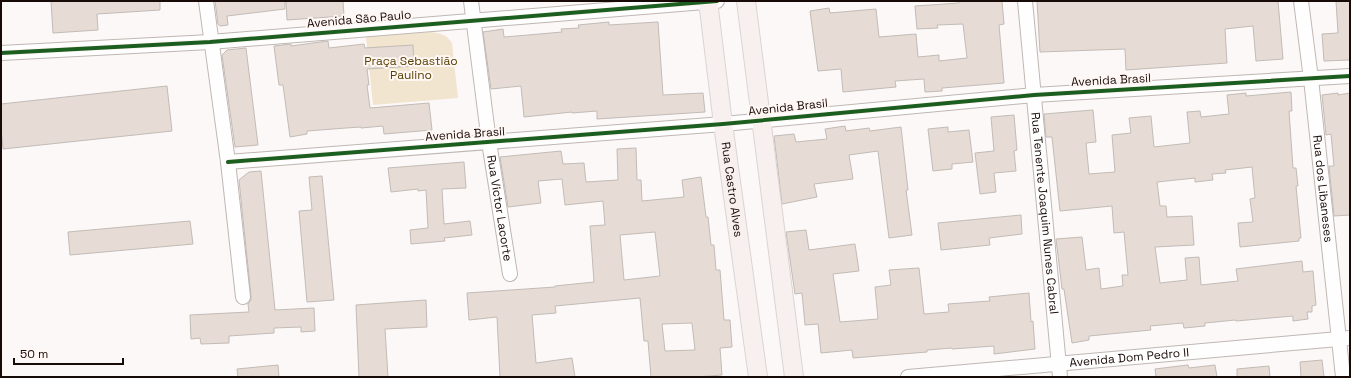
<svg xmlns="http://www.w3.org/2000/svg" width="1351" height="378" viewBox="0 0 1351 378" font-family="'Space Grotesk',sans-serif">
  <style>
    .green { fill: #f2e5cf }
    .building { fill: #e6dcd5; stroke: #c2bbb6; fill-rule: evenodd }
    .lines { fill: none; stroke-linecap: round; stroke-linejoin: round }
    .minor-casing { stroke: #bfb7b3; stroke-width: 16 }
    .major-casing { stroke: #d9d5d4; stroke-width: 20 }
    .minor { stroke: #fffefe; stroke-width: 14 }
    .major { stroke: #f8f0ee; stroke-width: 18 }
    .cycleway-casing { stroke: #fff7f4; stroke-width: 6 }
    .cycleway { stroke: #1b5e20; stroke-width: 4 }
    .labels { text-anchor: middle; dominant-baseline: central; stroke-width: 4; stroke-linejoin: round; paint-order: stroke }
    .street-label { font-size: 12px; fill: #180b07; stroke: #fff7f4 }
    .park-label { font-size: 12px; fill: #594105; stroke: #fff7f4 }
  </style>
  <rect width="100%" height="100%" fill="#fcf8f7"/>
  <path class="green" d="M431,32C442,34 446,34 452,43L458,98L373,105L366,37Z"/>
  <path class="building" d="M51,1H160V10L97,14L98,30L53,33Z
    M215,1H285V9L227,16L228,25L220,26L218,24Z
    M286,1H343L344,16L287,20Z
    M959,1H1002L1004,24L999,25L1004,83L942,88V91L925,92L924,79L895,81L896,87L843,92L841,69L818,71L810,11L829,8L830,13L876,9L879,37L916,34L918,57L939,55V61L967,58L963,24L937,25L938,28L917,29L915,6L959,3Z
    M1037,1H1278L1283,59L1256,61L1253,26L1225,29L1227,63L1126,70L1125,49L1040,52Z
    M1336,1H1350V60L1324,61L1322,34L1338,33Z
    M609,22V25L658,22L663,95L703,93L705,112L597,119V111L572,113V112L524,117L521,86L491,89L483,32L503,29L504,37L528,35L562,32L561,29L579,28L578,25Z
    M328,41L329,48L364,44L365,48L413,45L414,66L367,69L369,85H367L370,108L429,103L432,130L384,134L383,126L361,128V127L346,128L307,131V134L290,137L283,85H279L274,46L291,44V46Z
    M246,48L258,145L235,147L222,55L227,50Z
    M167,86L172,131L3,149L1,128V104Z
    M1291,92L1292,111H1289L1293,168H1296L1298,186H1296L1301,238H1299V241L1240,247L1238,223L1253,222L1250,199L1255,198L1252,167L1225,170L1226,173L1212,174L1213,180L1195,182V178L1157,182L1160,206H1166L1167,217L1192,216L1194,245L1155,247L1160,283L1187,280L1185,258L1199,257L1201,285L1238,281L1236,269L1302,261L1303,272L1313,271L1316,305L1312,306V312H1307L1308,319L1293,321V316L1236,321L1235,320L1205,323V326L1184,328L1183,323L1150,326L1151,330L1089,336V340L1072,343L1064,289H1062L1056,239L1082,237L1086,270L1099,268L1101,289L1123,286L1122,275H1128L1124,232L1114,233L1112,206L1060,211L1052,137H1046L1044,114L1093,110L1096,142L1086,143L1089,174L1115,172L1112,135L1131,133L1129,118L1151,116L1154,147L1190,143L1187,112L1200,111L1201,117L1229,114L1227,95L1246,93V96Z
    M1338,93V95L1350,93V215L1334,216L1329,166H1334L1331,134L1326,135L1322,95Z
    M1014,115L1017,150L1014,151L1016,171L994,173L996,192L980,194L975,153L994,151L991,117Z
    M845,126L846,131L869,128L870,131L901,127L908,190H906L912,235L889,238L878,151L849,155L853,179L814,184L817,197L782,204L774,136L794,134L796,142L827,139L825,129Z
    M948,127V132L969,130L973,162L952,164V169L933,171L928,129Z
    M636,148L637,180H641L642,201L684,197L682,180L701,177L706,217H708L711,245H714L716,270H720L724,320H730L732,347L720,348L722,375L696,377H651L648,341H644L640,298L555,306L556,313L532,315L536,363L572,358L575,377H500L497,317L469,320L467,293L555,287V286L594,282L590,226L605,225L603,201L565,205L562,179L538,181L541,203L508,207L500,157L561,151L563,164L584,163L586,182L618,180L617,149ZM655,232L660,276L624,280L620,235ZM692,323L695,350L665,351L662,324Z
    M464,162L466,188L442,189L444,224L470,221L472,235L444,238L445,241L411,244L410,230L428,228L426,190L418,191V189L391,192L388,168Z
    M261,171L275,310L314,308L315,331L301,332V327L274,328V333L229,336V343L201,344L200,338L191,339L190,315L249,312L248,304L251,300V296L239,180L249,172Z
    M322,176L334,300L307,302L299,211L312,210L309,177Z
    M1021,215L1022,234L989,238L990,245L941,250L938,223Z
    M190,221L193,244L70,255L68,232Z
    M806,230L809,250L855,244L859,271L833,274L840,322L878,319L875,287L891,285L889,270L919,268L924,314L949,312L948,304L990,301L989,297L1029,293L1031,322L1033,321L1035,349L994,354V346L952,349V348L927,350V352L853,358L852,350L821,353L818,324L805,325L802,293L795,294L786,232Z
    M426,300L427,327L385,329L388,377H359L356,305Z
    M1322,360L1324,377H1301L1300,362Z
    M278,365L279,377H238L237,369Z
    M1188,365L1189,368L1215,365L1217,377H1156L1155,369Z
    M1269,366L1270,377H1237V369Z"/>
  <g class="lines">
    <defs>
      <g id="minor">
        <path d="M206,1L228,162L243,297"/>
        <path id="s1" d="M471,1L489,142L510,274"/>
        <path id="s2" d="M1025,1L1060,377"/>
        <path id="s3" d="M1301,1L1311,79L1343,377"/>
        <path d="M1,53L210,42L717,1"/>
        <path d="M228,162L723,124L1034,95L1350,76"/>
        <path id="s4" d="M908,377L1350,338"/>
      </g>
      <g id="major">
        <path id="s5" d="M708,1L723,124L758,377"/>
        <path d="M746,1L794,377"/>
      </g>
    </defs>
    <use href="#minor" class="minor-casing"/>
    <use href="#major" class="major-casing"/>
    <use href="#minor" class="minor"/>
    <use href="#major" class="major"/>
    <defs>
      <path id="cycleway" d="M1,53L210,42L717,1
        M228,162L723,124L1034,95L1350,76"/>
    </defs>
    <use href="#cycleway" class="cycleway-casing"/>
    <use href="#cycleway" class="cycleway"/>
  </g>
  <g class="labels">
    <g class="street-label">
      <text transform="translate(359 19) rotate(-5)">Avenida São Paulo</text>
      <text transform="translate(1111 80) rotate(-3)">Avenida Brasil</text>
      <text transform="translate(788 107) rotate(-6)">Avenida Brasil</text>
      <text transform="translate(465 134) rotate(-4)">Avenida Brasil</text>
      <text stroke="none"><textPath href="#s5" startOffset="190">Rua Castro Alves</textPath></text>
      <text stroke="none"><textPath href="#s3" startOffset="189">Rua dos Libaneses</textPath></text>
      <text stroke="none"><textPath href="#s1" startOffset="209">Rua Victor Lacorte</textPath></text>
      <text stroke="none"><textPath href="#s2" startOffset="213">Rua Tenente Joaquim Nunes Cabral</textPath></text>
      <text stroke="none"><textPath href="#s4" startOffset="222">Avenida Dom Pedro II</textPath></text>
    </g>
    <g class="park-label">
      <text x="411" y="61">Praça Sebastião<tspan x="411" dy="14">Paulino</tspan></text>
    </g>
  </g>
  <rect width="1351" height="378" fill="none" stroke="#180b07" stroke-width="4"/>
  <path d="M14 358v6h109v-6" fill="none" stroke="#180b07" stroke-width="2"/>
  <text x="20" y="358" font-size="12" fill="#180b07" stroke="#fff7f4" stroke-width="3" paint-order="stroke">50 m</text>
</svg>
